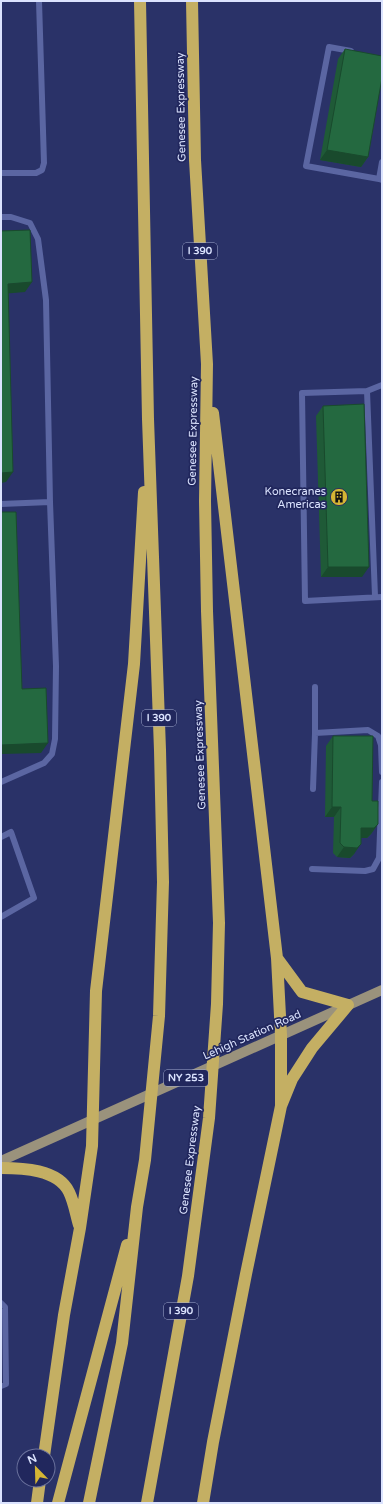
<svg xmlns="http://www.w3.org/2000/svg" width="383" height="1504" viewBox="0 0 383 1504" font-family="'Varela Round',sans-serif">
  <style>
    .lines { fill: none; stroke-linecap: round; stroke-linejoin: round }
    .service { stroke: #5b66a2; stroke-width: 6 }
    .primary { stroke: #9a927c; stroke-width: 10 }
    .motorway { stroke: #c4af63; stroke-width: 12 }
    .wall { fill: #1f5a37 }
    .shaded-wall { fill: #194a2d }
    .building { fill: #246940; stroke: #194a2d }
    .labels { text-anchor: middle; dominant-baseline: central; stroke-width: 3.5; stroke-linejoin: round; paint-order: stroke }
    .shield { fill: #21275d; stroke: #a3abce; stroke-width: 1 }
    .shield-label { font-size: 10px; font-weight: bold; fill: #dbe3fe }
    .street-label { font-size: 11px; fill: #dbe3fe; stroke: #21275d }
    .poi-label { font-size: 11px; fill: #dbe3fe; stroke: #21275d; text-anchor: end }
  </style>
  <rect width="100%" height="100%" fill="#2a3268"/>
  <g class="lines">
    <path class="service" d="M351,51L329,47L306,166L379,179
      M382,162L379,179L382,180
      M1,173H36L42,170L44,163L39,1
      M1,217H11L30,223L38,239L46,300L50,502L56,666L55,739L52,754L44,763L1,782
      M382,385L367,391L302,393L305,601L382,597
      M367,391L375,596
      M1,504L50,502
      M315,687V733
      M313,789L315,733L368,730L378,736L381,745L382,772
      M1,837L11,832L34,898L1,917
      M312,869L365,871L373,869L379,858L382,782
      M1,1303L5,1307L6,1384L1,1386"/>
    <path class="primary" d="M1,1161L382,990"/>
    <path class="motorway" d="M213,413L277,958L281,1035V1106
      M1,1168C22,1168 58,1169 69,1192C74,1202 76,1215 79,1225
      M44,1456L64,1315L80,1228L92,1146L96,991L134,664L144,492
      M37,1503L40,1480
      M58,1503L127,1245
      M89,1503L122,1343L137,1207L145,1160L159,1016L163,882L160,750L148,419L140,1
      M147,1503L188,1276L209,1118L217,1004L219,923L207,611L205,501L207,364L195,160L192,1
      M203,1503L213,1442L246,1274L281,1106L292,1079L312,1048L348,1005L302,992L277,958"/>
  </g>
  <path class="wall" d="M345,49L368,157L361,167L320,160L338,59Z
    M323,406L362,577H321L316,416Z
    M333,736L372,801L378,824L371,834L367,838H361L354,854L350,858L337,857L333,853L334,817H325L326,746Z"/>
  <path class="shaded-wall" d="M327,150L368,157L361,167L320,160Z
    M32,282L25,292L1,294L8,284Z
    M13,472L6,482L1,483V473Z
    M328,567H369L362,577H321Z
    M48,743L41,753L1,754V745Z
    M332,807H341L334,817H325Z
    M378,824L371,834L367,838H354L361,828Z
    M361,844L354,854L350,858L337,857L344,847Z"/>
  <path class="building" d="M345,49L382,56V78L368,157L327,150Z
    M30,230L32,282L8,284L13,472L1,473V231Z
    M364,404L369,567H328L323,406Z
    M1,512H16L22,689L46,688L48,743L1,745Z
    M333,736H373L372,801H378V824L374,828H361V844L357,848L344,847L340,843L341,807H332Z"/>
  <defs>
    <symbol id="building-disc" viewBox="-11 -11 22 22"><circle r="9.5" fill="#d5b534" stroke="#21275d"/><path d="M-4-6H4V6H1V3H-1V6H-4ZM-2.5-4.3h1.7v1.8h-1.7ZM.8-4.3h1.7v1.8H.8ZM-2.5-1h1.7V.8h-1.7ZM.8-1h1.7V.8H.8Z" fill="#111"/></symbol>
  </defs>
  <g fill-rule="evenodd">
    <use href="#building-disc" x="329" y="487" width="20" height="20"/>
  </g>
  <g class="labels">
    <g class="shield">
      <rect x="183" y="243" width="34" height="16" rx="3"/>
      <rect x="142" y="710" width="34" height="16" rx="3"/>
      <rect x="164" y="1070" width="44" height="16" rx="3"/>
      <rect x="164" y="1303" width="34" height="16" rx="3"/>
    </g>
    <g class="shield-label">
      <text x="200" y="251">I 390</text>
      <text x="159" y="718">I 390</text>
      <text x="186" y="1078">NY 253</text>
      <text x="181" y="1311">I 390</text>
    </g>
    <g class="street-label">
      <text transform="translate(181 107) rotate(-91)">Genesee Expressway</text>
      <text transform="translate(193 431) rotate(-89)">Genesee Expressway</text>
      <text transform="translate(200 755) rotate(-92)">Genesee Expressway</text>
      <text transform="translate(252 1035) rotate(-24)">Lehigh Station Road</text>
      <text transform="translate(190 1160) rotate(-83)">Genesee Expressway</text>
    </g>
    <g class="poi-label">
      <text x="326" y="491">Konecranes<tspan x="326" dy="13">Americas</tspan></text>
    </g>
  </g>
  <rect width="383" height="1504" fill="none" stroke="#dbe3fe" stroke-width="4"/>
  <g transform="translate(36 1468) rotate(337)"><circle r="19" fill="#21275d" stroke="#6b729d"/>
  <path d="M0-3L7 15L0 10L-7 15Z" fill="#d5b534"/>
  <text y="-6" font-size="11" font-weight="bold" text-anchor="middle" fill="#dbe3fe">N</text>
  </g>
</svg>
